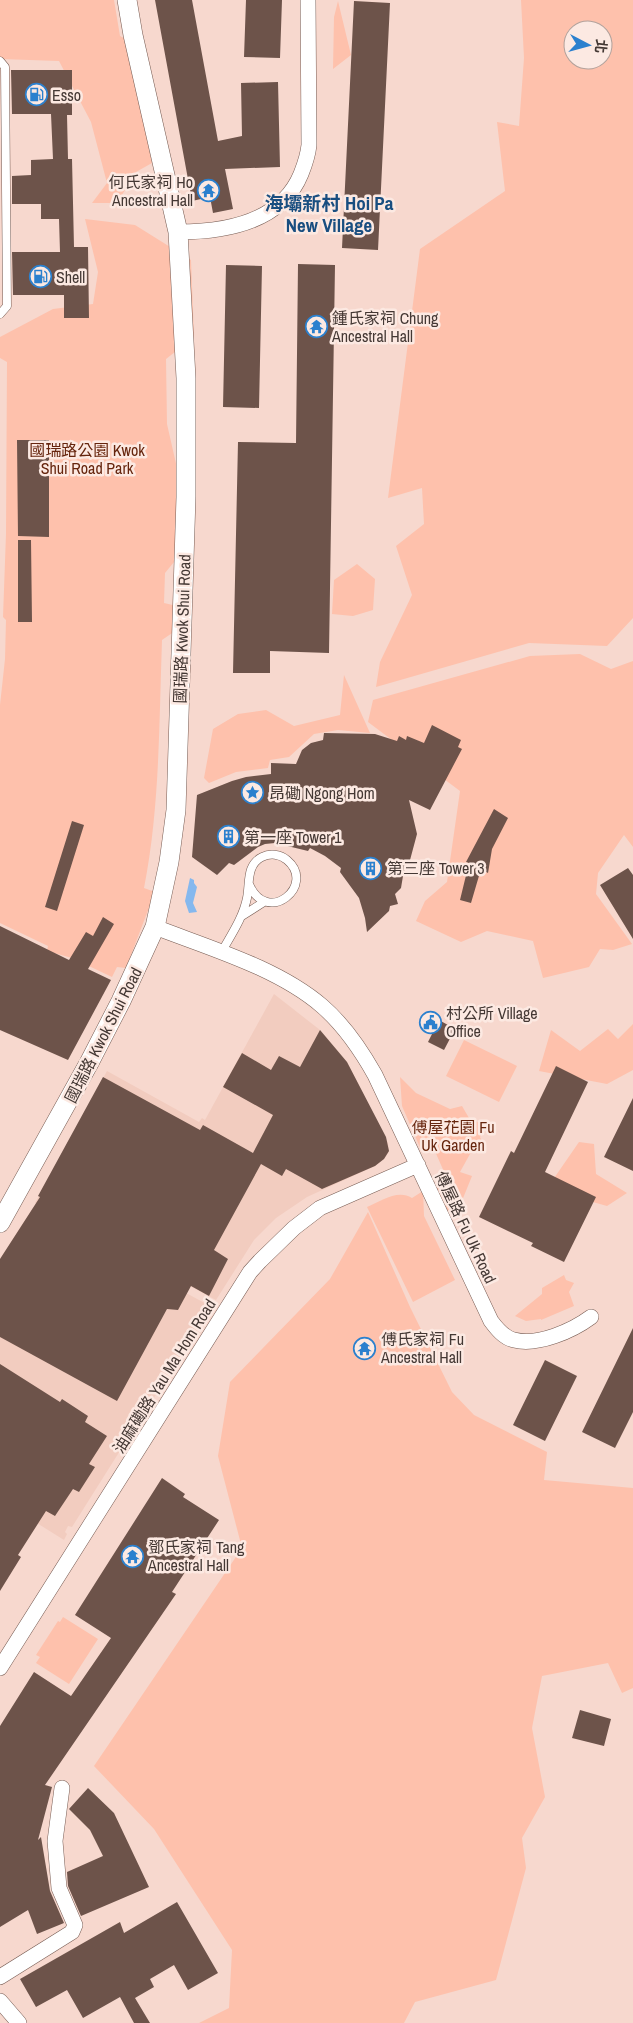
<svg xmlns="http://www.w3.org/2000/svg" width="633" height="2023" viewBox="0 0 633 2023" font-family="'Archivo Narrow','Noto Sans TC',sans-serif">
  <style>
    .built { fill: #f2ccbf }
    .green { fill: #fec1ac; fill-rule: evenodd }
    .water { fill: #85b8ee }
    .building { fill: #6d534a }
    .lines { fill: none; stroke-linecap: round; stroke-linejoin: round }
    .service-casing { stroke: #775c53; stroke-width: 9 }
    .minor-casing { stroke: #775c53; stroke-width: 16 }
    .tertiary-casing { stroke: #775c53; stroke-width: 20 }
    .service { stroke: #fff; stroke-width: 8 }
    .minor { stroke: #fff; stroke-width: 15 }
    .tertiary { stroke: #fff; stroke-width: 19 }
    .labels { text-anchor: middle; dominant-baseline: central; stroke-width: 5; stroke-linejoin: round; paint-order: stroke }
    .poi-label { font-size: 16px; fill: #443834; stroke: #fce9e2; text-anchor: start }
    .park-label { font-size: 16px; fill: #66250d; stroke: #fce9e2 }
    .street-label { font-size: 16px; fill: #443834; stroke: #fce9e2 }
    .quarter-label { font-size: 19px; font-weight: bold; fill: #194e80; stroke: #fce9e2 }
  </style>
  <rect width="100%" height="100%" fill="#f7d8ce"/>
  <path class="built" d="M274,994L320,1030L347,1062L388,1143L389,1151L384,1159L375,1166L307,1197L276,1218L254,1240L216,1300L35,1203L107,1071L199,1122L202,1118L205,1120Z
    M33,1208L60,1225L212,1307L127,1440L124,1439L120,1445L123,1446L72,1527L68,1526L65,1532L67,1534L64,1540L0,1500V1259Z"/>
  <path class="green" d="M0,0H114L120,36L127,40L141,105L152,163L136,172L117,203H92L107,183L91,122L59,61L0,59Z
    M521,0H633V618L607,646L529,643L376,687L380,662L412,595L396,546L424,524L422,488L388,498L420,249L505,191L497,122L519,126L524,58ZM573,30H603V60H573Z
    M338,1L351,55L333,69L334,17Z
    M85,219L135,225L191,260L194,337L166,359L167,424L177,468L179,541L174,562L165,573L164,603L177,606L178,629L162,640C159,723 160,807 144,888L155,892L126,968L117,967L112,977L72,958L47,951L48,946L0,923V705L5,659L6,620L3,617L6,534L7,362L0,358V337L53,309L93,304L98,272Z
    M357,564L375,579L373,610L353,616L332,614L334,580Z
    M580,654L611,669L633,661V847L624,835L598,873L596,894L632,944L613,950L600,949L589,967L543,978L533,941L487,931L461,942L416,921L425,901L447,882L460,791L368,722L373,700L530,656Z
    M344,675L370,733L338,730L314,734L289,757L270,760L268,768L236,772L209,783L204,778L213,729L238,714L266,710L294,726L340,715Z
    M633,1024V1070L607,1084L539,1071L551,1030L580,1051L608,1029L618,1039Z
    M464,1040L517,1066L499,1102L446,1076Z
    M400,1077L416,1093L450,1109L462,1106L469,1118L486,1126L480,1137L485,1147L475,1145L460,1172L472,1176L457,1213L446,1212L435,1185L445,1174L434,1149L422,1152L402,1106Z
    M579,1142L594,1144L596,1174L627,1193L607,1206L575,1197L550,1184Z
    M423,1191L424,1216L455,1280L413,1302L367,1207C381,1201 398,1189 412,1198Z
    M368,1212L410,1307L452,1392L474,1415L547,1452L544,1480L633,1488V1688L622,1693L608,1663L542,1676L532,1728L545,1797L522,1838L526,1868L496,1980L415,2002L404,2023H199L229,2008L232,1950L154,1829L94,1766L242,1548L218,1456L230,1382L330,1279Z
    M564,1275L566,1280L574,1283L569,1292L574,1306L541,1320V1319L526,1321L515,1316L542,1294V1288Z
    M63,1617L98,1639L69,1684L36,1663L40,1657L36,1655L58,1621L60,1622Z"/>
  <path class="water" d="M190,878L194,880V883L197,887L193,903L197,912L189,913L185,901Z"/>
  <path class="building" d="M155,0H192L218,141L242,136L241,83L278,82L280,167L225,169L233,209L213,213L210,197L192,201Z
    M246,0H282L280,58L244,57Z
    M354,1L390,3L378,250L342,248Z
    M11,70H72V115H67L68,159H72L74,247H88L89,318H64V295H13L12,252H60L59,219H41V204H12V176L31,175V160L53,159L51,114H12Z
    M298,264L335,265L329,653L270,651V673H233L238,442L296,443Z
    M226,265L262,266L259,408L223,407Z
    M17,440H49V537L18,536Z
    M18,540H31L32,622H18Z
    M432,725L461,740L458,747L462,749L430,810L409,800L417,834L406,875L403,876L401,888L395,894L398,904L390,906L389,911L367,932L365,918L359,898L340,872L341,868L325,856L310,848L308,851L275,843L265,844L258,847L234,865L229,863L217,875L192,857L197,795L232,781L246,777L271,774V763L296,764L302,750L311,743L323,740L324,733L375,734L397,741L399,736L406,740L407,736L424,743Z
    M494,809L508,818L492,849L488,873L481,869L471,903L460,900L469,863L466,862Z
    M72,821L84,825L57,911L45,907Z
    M628,868L633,875V939L600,885Z
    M103,917L114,924L88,969L111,980L68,1060L0,1030V926L69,960L86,932L93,936Z
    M439,1020L455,1029L444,1050L428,1042Z
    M320,1030L347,1062L386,1137L389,1151L384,1159L375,1166L322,1189L286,1169L282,1176L261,1164L214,1250L228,1259L209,1296L191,1286L178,1310L167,1309L117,1401L0,1337V1259L40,1197L38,1196L103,1077L200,1130L203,1125L253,1153L273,1115L223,1087L242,1053L271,1070L279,1056L300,1067Z
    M556,1066L588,1082L545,1172L596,1197L564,1262L531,1246L533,1243L479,1217L511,1151L514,1153Z
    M633,1098V1171L604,1157Z
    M633,1328V1412L615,1448L582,1432Z
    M545,1360L577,1376L545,1441L513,1425Z
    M0,1364L60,1402L62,1399L88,1416L85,1422L107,1436L89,1464L95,1467L79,1492L73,1489L55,1516L46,1511L18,1555L21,1557L0,1591Z
    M162,1478L185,1494L183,1497L219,1520L172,1592L176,1594L45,1785L52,1787L38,1840L41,1837L50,1891L64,1923L37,1934L28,1910L0,1927V1726L34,1672L71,1696L111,1638L75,1615Z
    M580,1710L611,1719L604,1746L572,1738Z
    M88,1788L114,1813L149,1887L81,1916L68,1886L67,1872L103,1856L90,1830L69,1809Z
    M177,1902L218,1973L188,1990L174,1965L150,1979L154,1987L135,1998L150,2023H134L120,1997L83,2018L67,1990L36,2007L20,1979L120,1922L124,1933Z"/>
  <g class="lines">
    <defs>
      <path id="service" d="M0,61L5,67L7,306L0,314
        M242,916L264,902
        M221,953C231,935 243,918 247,898C250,883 246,865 262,857C270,853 280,854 287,860C317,885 267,927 249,884"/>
      <path id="minor" d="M178,232C225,232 281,223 301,174C305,164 308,155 309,145L308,0
        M155,927C209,948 278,968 322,1006C344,1025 361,1050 375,1075L491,1321C497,1329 504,1338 514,1340C538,1346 572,1331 591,1317
        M0,1668L250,1272L260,1261L294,1228L320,1208L418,1165
        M0,1977L72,1932L75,1925L59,1888L55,1841L62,1788
        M0,2001L19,2023"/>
      <path id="tertiary" d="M0,1223L89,1063L121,1001L155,927L169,862L176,810L186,497V378L178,232L133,35L127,0"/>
    </defs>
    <use href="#service" class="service-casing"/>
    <use href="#minor" class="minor-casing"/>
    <use href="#tertiary" class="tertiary-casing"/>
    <use href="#service" class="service"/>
    <use href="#minor" class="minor"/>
    <use href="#tertiary" class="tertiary"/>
  </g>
  <defs>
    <symbol id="fuel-ring" viewBox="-11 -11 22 22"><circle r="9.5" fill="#fce9e2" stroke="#2b80ce" stroke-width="1.5"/><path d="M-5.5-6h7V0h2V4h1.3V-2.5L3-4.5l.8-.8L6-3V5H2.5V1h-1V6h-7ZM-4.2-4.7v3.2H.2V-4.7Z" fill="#2b80ce"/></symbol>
    <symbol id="temple-ring" viewBox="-11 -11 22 22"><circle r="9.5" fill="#fce9e2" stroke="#2b80ce" stroke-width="1.5"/><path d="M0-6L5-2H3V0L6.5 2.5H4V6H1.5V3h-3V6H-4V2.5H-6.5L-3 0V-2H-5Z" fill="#2b80ce"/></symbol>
    <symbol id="sight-ring" viewBox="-11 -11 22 22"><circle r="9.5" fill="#fce9e2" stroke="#2b80ce" stroke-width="1.5"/><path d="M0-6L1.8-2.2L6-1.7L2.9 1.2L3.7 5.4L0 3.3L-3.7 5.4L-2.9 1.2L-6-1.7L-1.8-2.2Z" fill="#2b80ce"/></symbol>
    <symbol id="building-ring" viewBox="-11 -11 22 22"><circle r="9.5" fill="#fce9e2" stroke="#2b80ce" stroke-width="1.5"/><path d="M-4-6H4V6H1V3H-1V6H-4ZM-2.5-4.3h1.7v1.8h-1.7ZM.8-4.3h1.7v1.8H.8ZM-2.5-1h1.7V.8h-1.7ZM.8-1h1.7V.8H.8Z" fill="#2b80ce"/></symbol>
    <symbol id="civic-ring" viewBox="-11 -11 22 22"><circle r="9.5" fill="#fce9e2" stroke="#2b80ce" stroke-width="1.5"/><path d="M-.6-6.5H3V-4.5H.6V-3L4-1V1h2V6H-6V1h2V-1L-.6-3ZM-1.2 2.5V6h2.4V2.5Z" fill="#2b80ce"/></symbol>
  </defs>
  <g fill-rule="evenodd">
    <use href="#fuel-ring" x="24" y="82" width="25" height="25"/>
    <use href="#temple-ring" x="196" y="178" width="25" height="25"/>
    <use href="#fuel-ring" x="28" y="264" width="25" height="25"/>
    <use href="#temple-ring" x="304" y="314" width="25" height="25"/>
    <use href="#sight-ring" x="240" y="780" width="25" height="25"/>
    <use href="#building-ring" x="216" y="824" width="25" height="25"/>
    <use href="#building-ring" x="358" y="856" width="25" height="25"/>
    <use href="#civic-ring" x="418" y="1010" width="25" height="25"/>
    <use href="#temple-ring" x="352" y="1336" width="25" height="25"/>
    <use href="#temple-ring" x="120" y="1544" width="25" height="25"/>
  </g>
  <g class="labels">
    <g class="poi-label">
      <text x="52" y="95">Esso</text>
      <text x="193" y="182" text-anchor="end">何氏家祠 Ho<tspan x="193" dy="18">Ancestral Hall</tspan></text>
      <text x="56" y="277">Shell</text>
      <text x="332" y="318">鍾氏家祠 Chung<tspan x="332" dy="18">Ancestral Hall</tspan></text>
      <text x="269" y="793">昂磡 Ngong Hom</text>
      <text x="244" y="837">第一座 Tower 1</text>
      <text x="387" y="868">第三座 Tower 3</text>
      <text x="446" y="1013">村公所 Village<tspan x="446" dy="18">Office</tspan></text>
      <text x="381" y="1339">傅氏家祠 Fu<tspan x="381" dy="18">Ancestral Hall</tspan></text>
      <text x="148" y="1547">鄧氏家祠 Tang<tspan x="148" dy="18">Ancestral Hall</tspan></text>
    </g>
    <g class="park-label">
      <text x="87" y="450">國瑞路公園 Kwok<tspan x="87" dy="18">Shui Road Park</tspan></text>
      <text x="453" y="1127">傅屋花園 Fu<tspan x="453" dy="18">Uk Garden</tspan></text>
    </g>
    <g class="street-label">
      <text transform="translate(182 629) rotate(-88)">國瑞路 Kwok Shui Road</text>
      <text transform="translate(103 1035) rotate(-63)">國瑞路 Kwok Shui Road</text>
      <text transform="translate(466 1227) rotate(65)">傅屋路 Fu Uk Road</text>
      <text transform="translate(164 1376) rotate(-58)">油麻磡路 Yau Ma Hom Road</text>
    </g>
    <g class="quarter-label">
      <text x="329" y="203">海壩新村 Hoi Pa<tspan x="329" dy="22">New Village</tspan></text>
    </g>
  </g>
  <g transform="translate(588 45) rotate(96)"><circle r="24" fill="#fce9e2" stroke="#b2a29c"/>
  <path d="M0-4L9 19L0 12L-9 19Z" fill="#2b80ce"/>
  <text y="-8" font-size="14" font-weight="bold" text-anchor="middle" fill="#443834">北</text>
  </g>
</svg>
